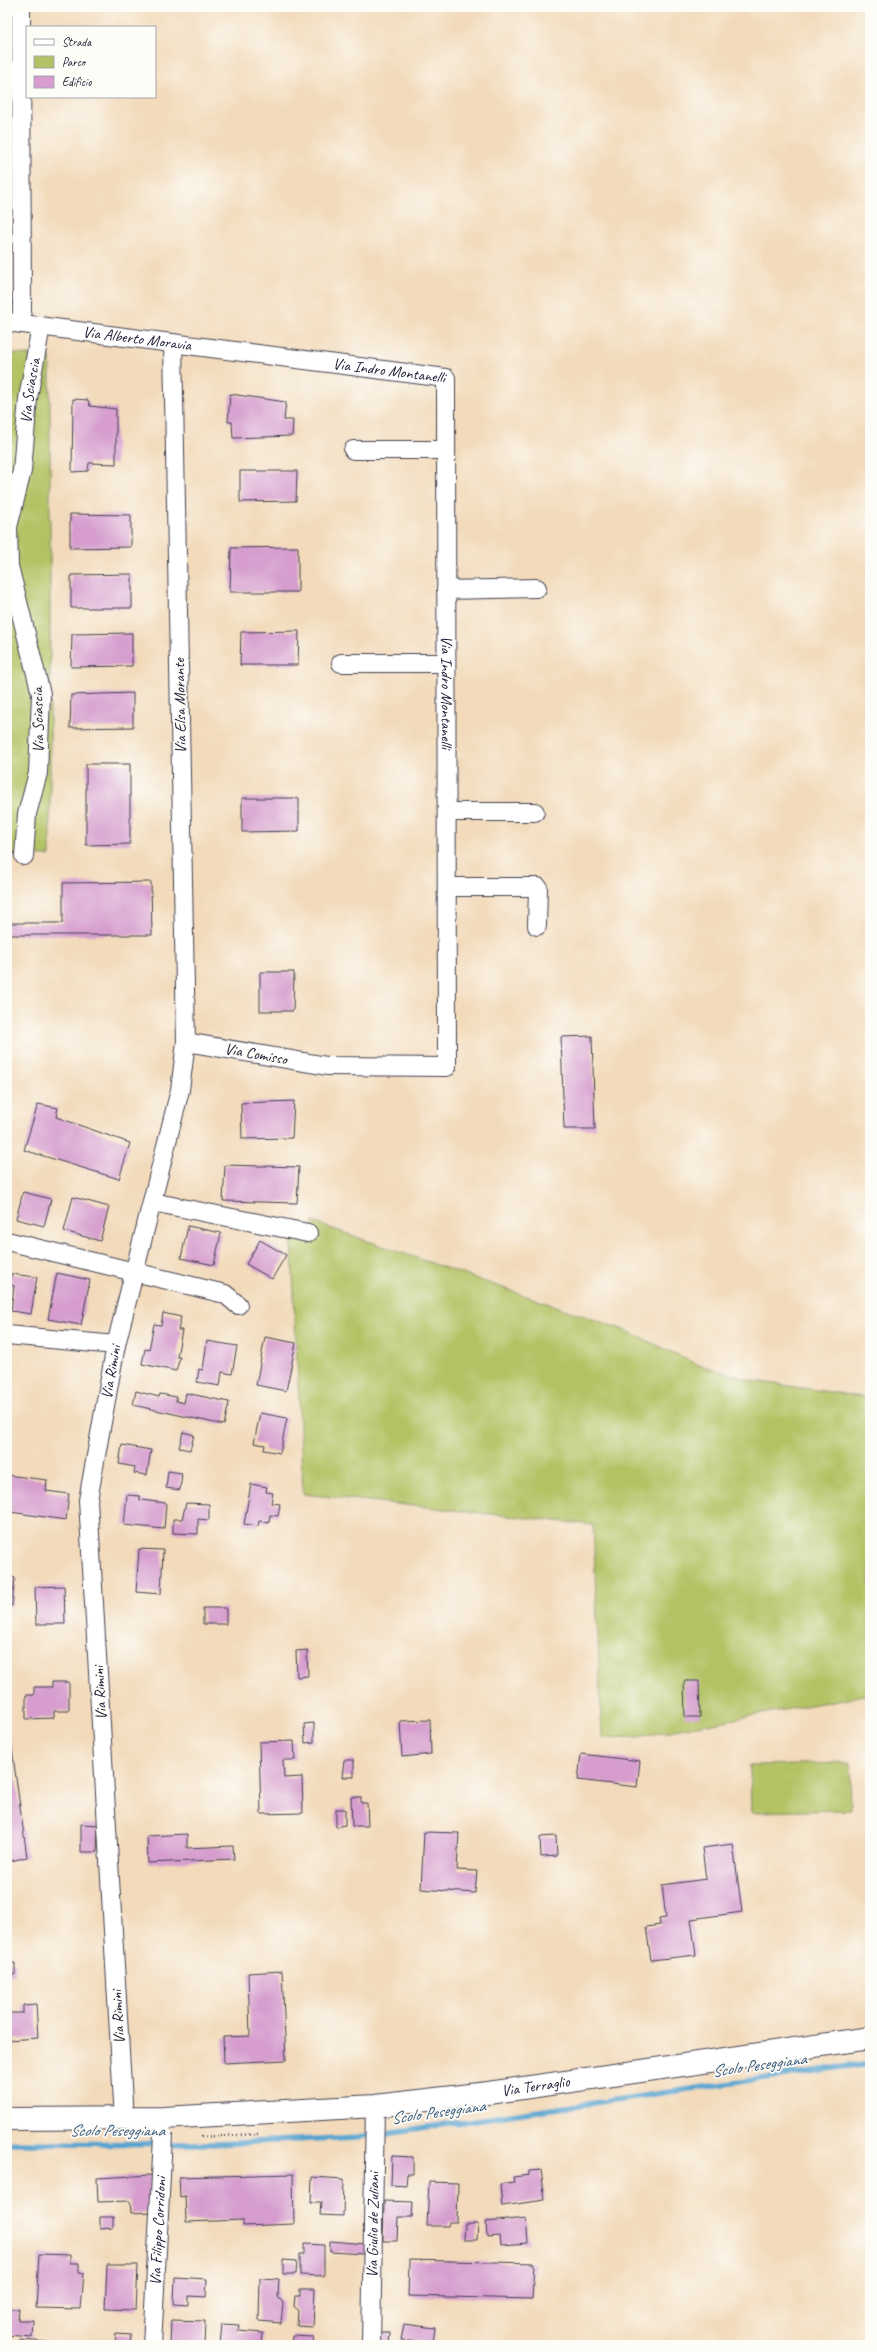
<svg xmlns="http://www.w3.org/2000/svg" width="877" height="2352" viewBox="0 0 877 2352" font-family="Caveat,sans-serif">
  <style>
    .green { fill: #b3c264; stroke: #6a7250 }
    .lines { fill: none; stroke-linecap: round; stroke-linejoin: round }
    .stream { stroke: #57a3cf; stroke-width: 5.5 }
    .building { fill: #d69dce }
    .minor-casing { stroke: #413e4e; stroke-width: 20 }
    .major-casing { stroke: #413e4e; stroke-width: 24 }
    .path { stroke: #413e4e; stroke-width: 2.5; stroke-dasharray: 1 3; stroke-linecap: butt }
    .minor { stroke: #fff; stroke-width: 18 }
    .major { stroke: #fff; stroke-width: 22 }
    .minor-bridge-casing { stroke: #413e4e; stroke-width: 20; stroke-linecap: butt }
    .minor-bridge { stroke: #fff; stroke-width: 18 }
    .labels { text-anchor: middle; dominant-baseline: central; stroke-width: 3.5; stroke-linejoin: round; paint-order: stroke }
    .street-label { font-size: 16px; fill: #22223b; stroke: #fdfcf7 }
    .water-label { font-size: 17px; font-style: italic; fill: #3a5c7e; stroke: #fdfcf7 }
  </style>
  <rect width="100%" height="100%" fill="#fdfcf7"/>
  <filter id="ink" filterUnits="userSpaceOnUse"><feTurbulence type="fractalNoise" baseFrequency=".025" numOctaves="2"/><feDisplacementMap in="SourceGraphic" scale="8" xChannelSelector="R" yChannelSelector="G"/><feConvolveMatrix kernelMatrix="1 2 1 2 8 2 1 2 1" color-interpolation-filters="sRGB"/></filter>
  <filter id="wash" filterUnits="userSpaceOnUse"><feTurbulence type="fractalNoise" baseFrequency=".012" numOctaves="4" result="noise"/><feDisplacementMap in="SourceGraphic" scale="16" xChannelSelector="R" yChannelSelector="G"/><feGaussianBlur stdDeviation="0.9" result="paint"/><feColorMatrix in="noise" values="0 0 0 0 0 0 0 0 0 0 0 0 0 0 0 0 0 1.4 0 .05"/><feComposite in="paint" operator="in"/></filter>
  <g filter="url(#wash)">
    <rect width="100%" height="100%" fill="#f2daba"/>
    <path class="green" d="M7,353L50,357V856L7,855Z
      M313,1222L627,1331L699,1365L755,1381L870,1398V1694L637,1737L602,1738L593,1525L303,1494L291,1233L312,1239Z
      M850,1763L851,1810L751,1812L750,1765Z"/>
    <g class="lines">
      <path class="stream" d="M7,2143L214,2144L358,2137L870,2063"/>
    </g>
    <g id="blocks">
      <path class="building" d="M230,394L286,402L284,420H293L292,436L233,438L232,422H228Z
        M73,399L88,400L90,406L116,409V464L89,463L88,471L72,472Z
        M240,471H297L296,501L240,502Z
        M70,514L131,515V547L70,548Z
        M298,547V592H230L231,548Z
        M132,574V608H71V575Z
        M299,631L298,665H240L241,632Z
        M132,633V666L71,667L72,634Z
        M133,693V727L70,728L71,695Z
        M86,764H130V844L86,845Z
        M242,798H299V831L242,832Z
        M151,882L152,935H7V923H63V883Z
        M260,972H294L293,1011H260Z
        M592,1036L595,1129H564L561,1037Z
        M294,1101L292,1138L242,1139L241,1103Z
        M38,1104L58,1108L56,1117L130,1143L119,1179L24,1150Z
        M225,1165L299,1167L297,1203L223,1201Z
        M23,1192L51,1199L44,1226L16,1219Z
        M73,1197L109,1207L100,1241L64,1231Z
        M188,1226L221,1233L214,1265L181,1258Z
        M260,1240L286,1255L272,1279L246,1264Z
        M57,1273L90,1280L81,1325L48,1319Z
        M11,1274L37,1277L31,1314L11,1311L14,1286L10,1285Z
        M163,1313L181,1317L178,1330H182L177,1357H180L176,1371L142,1364L145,1349L149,1350L154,1324L161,1325Z
        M265,1337L296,1343L286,1391L256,1385Z
        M207,1341L237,1346L232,1374L222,1372L220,1386L197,1382L199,1369L203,1370Z
        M136,1391L159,1397L160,1394L177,1397L176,1401L184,1403L186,1393L229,1402L224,1425L133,1405Z
        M260,1413L287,1418L280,1453L264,1450L265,1445L254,1443Z
        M183,1432L194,1435L190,1450L179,1448Z
        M122,1445L151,1450L147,1475L134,1473L135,1467L119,1464Z
        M168,1471L182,1473L180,1490L166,1488Z
        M7,1475L47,1480L46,1491L69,1494L66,1520L10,1512L7,1528Z
        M251,1484L267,1487L266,1492L273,1493L271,1503L280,1504L278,1516L270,1515L269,1523L259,1521L258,1526L244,1524Z
        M127,1495L140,1496V1500L166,1503L164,1529L124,1525Z
        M186,1503L209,1504V1520L198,1519V1534L173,1533V1519H182Z
        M139,1549L163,1550L161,1594L136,1592Z
        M7,1576L15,1578L12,1606L7,1605Z
        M64,1586L65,1624H36L35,1587Z
        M203,1608H226V1624H203Z
        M307,1650L308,1676L297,1677L296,1651Z
        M684,1681H699L700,1717H685Z
        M52,1682H69V1711H54V1718L26,1719V1695H34V1687H52Z
        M430,1720L431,1754L402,1757L400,1721Z
        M314,1723V1742L305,1743L304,1724Z
        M294,1741L295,1760H283L284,1778L302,1777L303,1813L261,1814L259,1742Z
        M11,1742L27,1857L7,1862V1743Z
        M581,1754L640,1761L637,1787L578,1780Z
        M344,1760H354V1777H342Z
        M351,1797H361V1803H367L368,1826H352Z
        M336,1809H345V1825L336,1827Z
        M81,1824L98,1825L97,1852H81Z
        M424,1832L459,1833L457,1870L477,1871L475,1893L421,1889Z
        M187,1834V1848L233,1846L234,1859L148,1863L147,1836Z
        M556,1836L557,1856L541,1857L540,1837Z
        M733,1844L742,1912L691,1919L696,1955L651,1960L646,1927L660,1925L659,1919L666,1918L662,1885L706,1879L702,1848Z
        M7,1963H15V1975H7Z
        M282,1971L286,2060L224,2063L223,2037L250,2036L248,1973Z
        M36,2004L38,2038L7,2040V2013H23V2005Z
        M392,2156L413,2157V2174H407L406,2186L391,2185Z
        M541,2170L545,2200L502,2206L500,2184L514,2182L513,2177L529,2175V2171Z
        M293,2174L294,2224L243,2226V2220L186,2222L185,2196L180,2197L179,2177Z
        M153,2175L154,2212L131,2213L130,2201L98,2202L97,2178Z
        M312,2177L344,2179L343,2216L320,2215L321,2202H311Z
        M429,2182L458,2183L457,2222H449L448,2226H427Z
        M384,2201L413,2202L412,2217H398L397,2241H383Z
        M100,2217H113V2228L100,2229Z
        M526,2218L528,2243L501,2245L500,2236L487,2237L486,2222Z
        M465,2224H478L477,2240H464Z
        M330,2241L366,2244L365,2254L330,2252Z
        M304,2244L324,2245V2276L300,2275V2254H304Z
        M39,2254L70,2255V2263H79V2272L84,2273L81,2309L36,2308Z
        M283,2260L297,2261L296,2274H283Z
        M409,2260L534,2263L532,2299L408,2296Z
        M107,2265H138L136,2310L105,2309Z
        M175,2277L207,2279L206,2297L188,2296V2305L174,2304Z
        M260,2278L279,2279L278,2297L283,2303L281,2323L259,2321Z
        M300,2289H315L313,2327L297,2326L298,2311L294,2306L295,2296H300Z
        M10,2309H19L18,2320H33L32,2337L7,2335Z
        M171,2320L205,2321L204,2345L170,2344Z
        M222,2324L239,2325L238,2331L263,2333L262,2345H220Z
        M404,2324L435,2328L433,2344L401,2340Z
        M378,2333H390L389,2345H378Z
        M116,2334L131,2335L130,2345H115Z
        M292,2336L314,2337L313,2345H291Z
        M20,2340L47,2342V2345H19Z"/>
    </g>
  </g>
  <g filter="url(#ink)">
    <use href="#blocks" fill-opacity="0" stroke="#413e4e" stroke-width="1"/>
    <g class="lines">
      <defs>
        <g id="minor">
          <path d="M21,7L22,324"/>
          <path id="s1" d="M7,322L446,378L447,1067L327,1066L186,1042"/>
          <path d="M353,450H446"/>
          <path d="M446,590L537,588"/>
          <path d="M341,663H446"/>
          <path d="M447,812H535"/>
          <path id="s2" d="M24,856L27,814L38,773L41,694L9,566L8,527L22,471L28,398L41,326"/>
          <path d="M447,887H538L537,926"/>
          <path d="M152,1202L308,1233"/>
          <path d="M7,1241L225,1294L238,1305"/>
          <path d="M7,1335L116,1345"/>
          <path id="s3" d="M124,2120L88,1500L116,1345L180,1090L186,1042L173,343"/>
          <path id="s4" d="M152,2345L162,2157"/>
          <path id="s5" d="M371,2345L375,2106"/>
        </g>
        <g id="major">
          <path id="s6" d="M7,2119L163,2118L375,2106L488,2093L870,2038"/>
        </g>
      </defs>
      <use href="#minor" class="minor-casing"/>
      <use href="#major" class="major-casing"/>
      <path class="path" d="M201,2137L258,2134"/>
      <use href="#minor" class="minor"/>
      <use href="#major" class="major"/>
      <defs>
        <path id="minor-bridge" d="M162,2157L163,2134"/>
      </defs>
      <use href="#minor-bridge" class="minor-bridge-casing"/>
      <use href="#minor-bridge" class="minor-bridge"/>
    </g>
  </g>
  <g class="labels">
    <g class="street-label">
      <text stroke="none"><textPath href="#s1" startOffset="131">Via Alberto Moravia</textPath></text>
      <text stroke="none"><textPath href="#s1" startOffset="385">Via Indro Montanelli</textPath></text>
      <text stroke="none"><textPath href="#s2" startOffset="473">Via Sciascia</textPath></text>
      <text stroke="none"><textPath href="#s1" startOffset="757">Via Indro Montanelli</textPath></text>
      <text transform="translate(180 706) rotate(-91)">Via Elsa Morante</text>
      <text transform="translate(38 720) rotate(-91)">Via Sciascia</text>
      <text transform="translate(256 1054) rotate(10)">Via Comisso</text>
      <text stroke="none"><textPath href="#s3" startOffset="751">Via Rimini</textPath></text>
      <text transform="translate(100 1693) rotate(-93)">Via Rimini</text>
      <text transform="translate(118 2017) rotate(-93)">Via Rimini</text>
      <text stroke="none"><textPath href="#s6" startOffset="530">Via Terraglio</textPath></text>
      <text stroke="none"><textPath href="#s5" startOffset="120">Via Giulio de Zuliani</textPath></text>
      <text stroke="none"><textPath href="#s4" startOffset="114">Via Filippo Corridoni</textPath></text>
    </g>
    <g class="water-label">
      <text transform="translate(759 2065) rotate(-8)">Scolo Peseggiana</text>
      <text transform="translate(438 2112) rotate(-8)">Scolo Peseggiana</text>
      <text x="117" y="2130">Scolo Peseggiana</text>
    </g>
  </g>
  <rect width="877" height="2352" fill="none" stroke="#fdfcf7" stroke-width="24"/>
  <rect x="26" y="26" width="130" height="72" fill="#fdfcf7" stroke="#a5a5ac"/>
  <rect x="34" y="39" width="20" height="6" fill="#ffffff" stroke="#a5a5ac"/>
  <text x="62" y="46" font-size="12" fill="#22223b">Strada</text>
  <rect x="34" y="56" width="20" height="12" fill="#b3c264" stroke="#a5a5ac"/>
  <text x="62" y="66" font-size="12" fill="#22223b">Parco</text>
  <rect x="34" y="76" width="20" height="12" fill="#d69dce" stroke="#a5a5ac"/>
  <text x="62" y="86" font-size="12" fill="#22223b">Edificio</text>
</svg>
